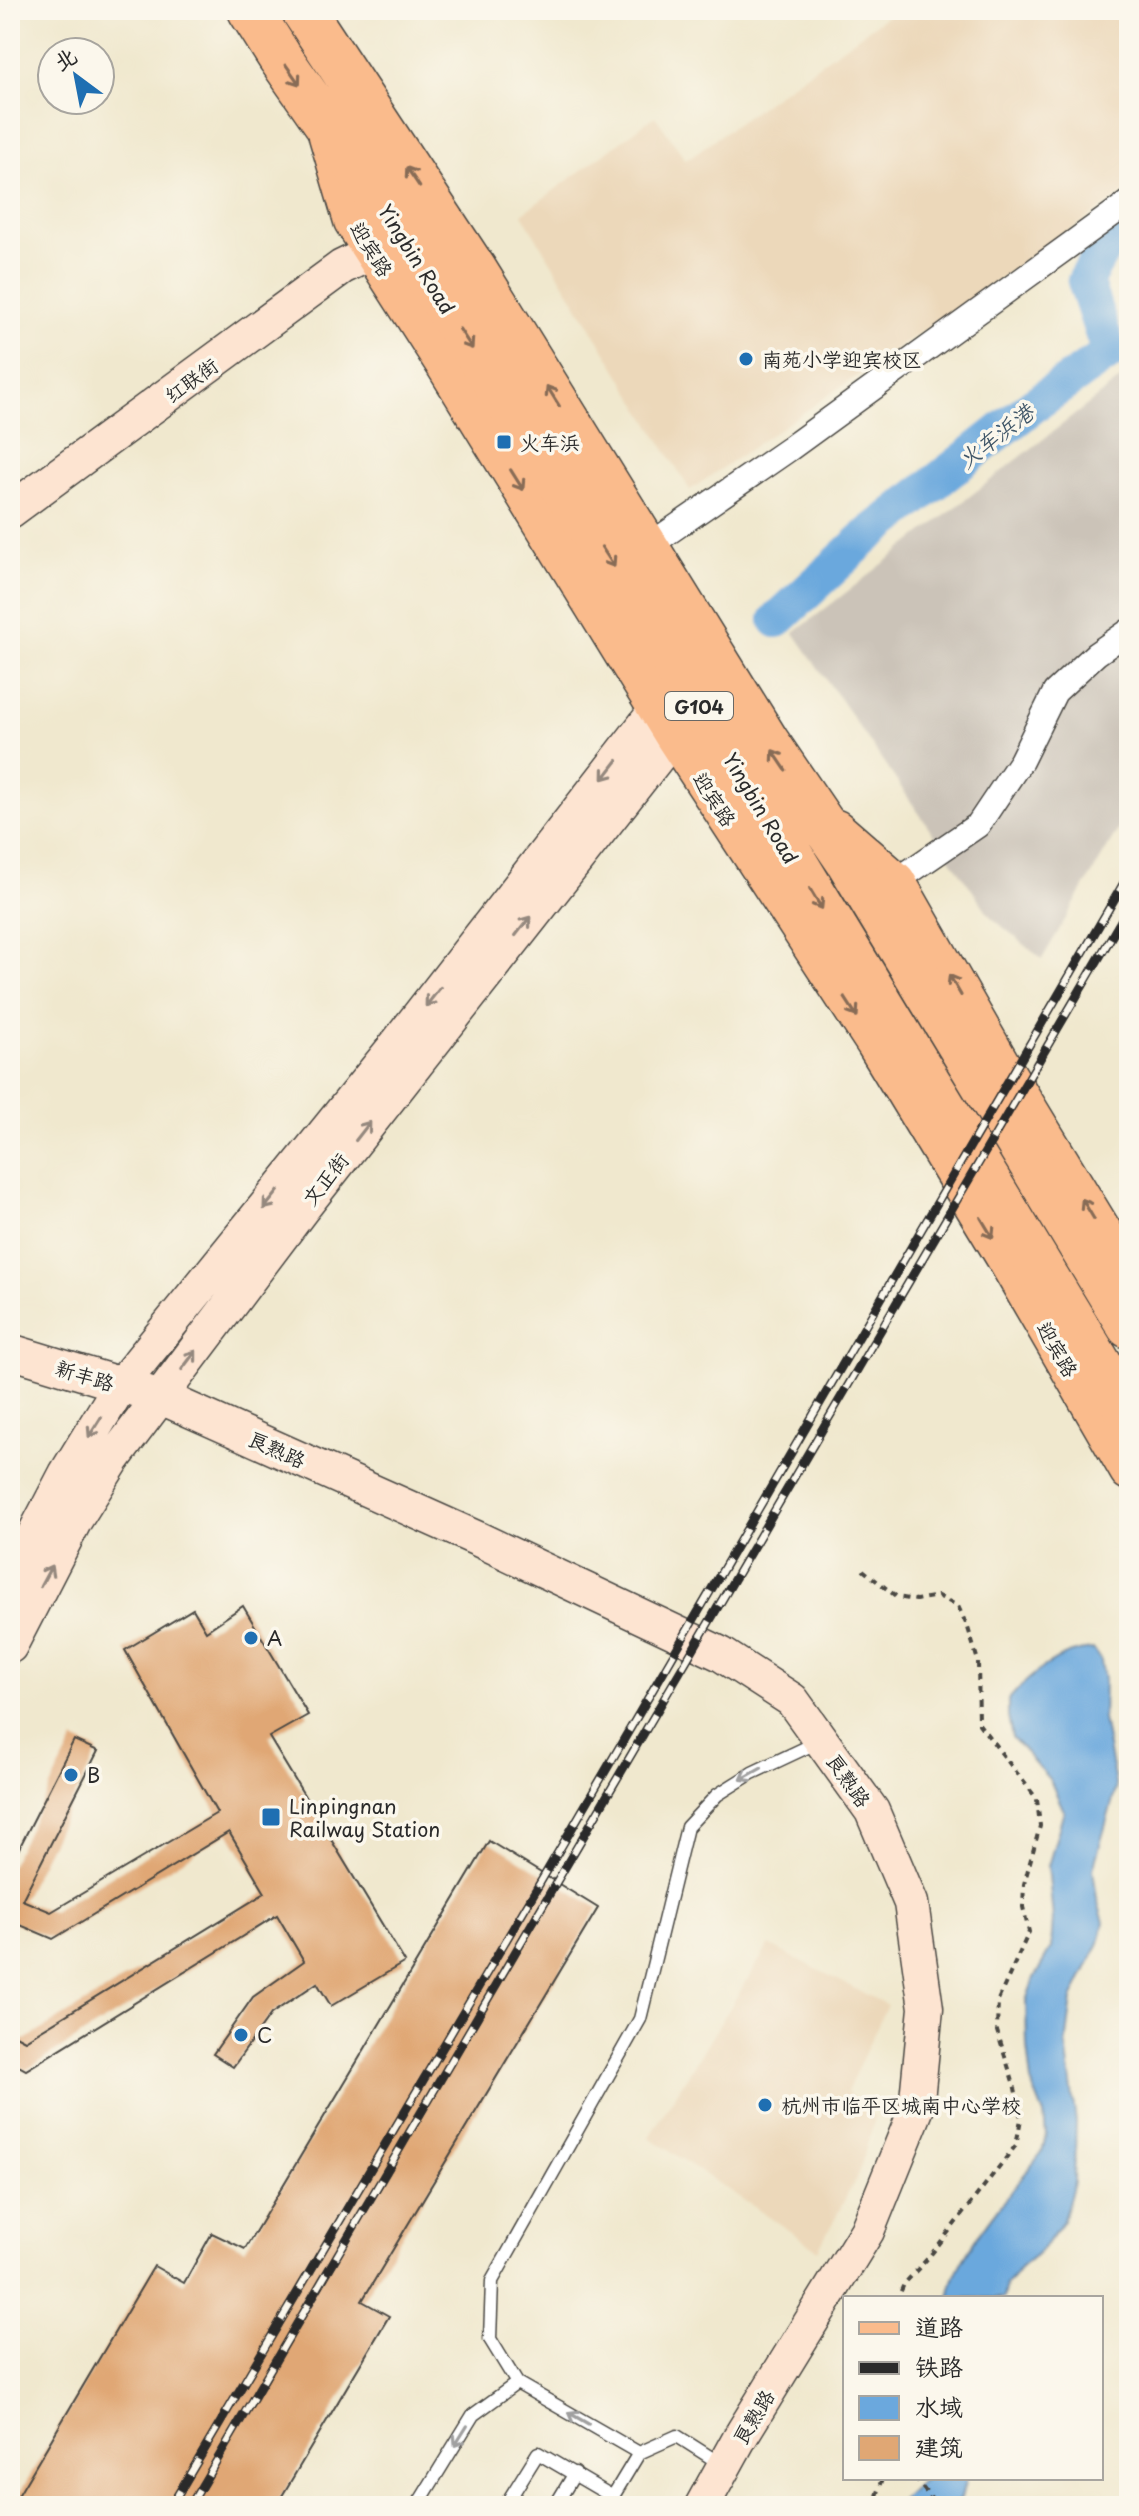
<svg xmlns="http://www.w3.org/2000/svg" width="1139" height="2516" viewBox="0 0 1139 2516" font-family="'Playpen Sans','LXGW WenKai TC',sans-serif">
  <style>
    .built { fill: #ecd8ba }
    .industrial { fill: #cbc3b8 }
    .water { fill: #6ba8dd; stroke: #4b6a84; stroke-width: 2 }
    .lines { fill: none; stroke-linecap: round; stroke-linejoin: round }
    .river { stroke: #6ba8dd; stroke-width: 36 }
    .building { fill: #e0a774 }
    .lane-casing { stroke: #494743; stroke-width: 15 }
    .street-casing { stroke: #494743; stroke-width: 27 }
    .secondary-casing { stroke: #494743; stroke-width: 37 }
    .primary-casing { stroke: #494743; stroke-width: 41 }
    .highway-casing { stroke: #494743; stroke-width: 47 }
    .path { stroke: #494743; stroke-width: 4; stroke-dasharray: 6 6; stroke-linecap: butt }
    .lane { stroke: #fff; stroke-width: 12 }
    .street { stroke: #fff; stroke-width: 24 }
    .secondary { stroke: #fde4d1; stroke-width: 34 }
    .primary { stroke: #fabb8c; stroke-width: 38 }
    .highway { stroke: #fabb8c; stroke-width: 44 }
    .rail-casing { stroke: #2b2b2b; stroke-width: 9 }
    .rail { stroke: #fbf7ec; stroke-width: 6; stroke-dasharray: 18; stroke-linecap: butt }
    .oneway { stroke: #886c57 }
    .oneway2 { stroke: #94887e }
    .oneway3 { stroke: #a0a0a0 }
    .poi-dot { fill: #1f6fb2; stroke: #fbf7ec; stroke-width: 3 }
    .labels { text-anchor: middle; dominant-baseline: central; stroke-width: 7; stroke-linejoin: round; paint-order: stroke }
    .shield { fill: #fbf7ec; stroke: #696865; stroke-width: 2 }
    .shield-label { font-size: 18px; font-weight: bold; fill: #2b2b2b }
    .street-label { font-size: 20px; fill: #2b2b2b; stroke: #fbf7ec }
    .poi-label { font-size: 20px; fill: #2b2b2b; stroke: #fbf7ec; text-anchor: start }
    .water-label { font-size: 22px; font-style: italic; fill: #415769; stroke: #fbf7ec }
  </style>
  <rect width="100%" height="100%" fill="#fbf7ec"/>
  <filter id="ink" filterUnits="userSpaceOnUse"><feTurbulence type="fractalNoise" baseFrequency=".0125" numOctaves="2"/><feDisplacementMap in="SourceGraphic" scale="16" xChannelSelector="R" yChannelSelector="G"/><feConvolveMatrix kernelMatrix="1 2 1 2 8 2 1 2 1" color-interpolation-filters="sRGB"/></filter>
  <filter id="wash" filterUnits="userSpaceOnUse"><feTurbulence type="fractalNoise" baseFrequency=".006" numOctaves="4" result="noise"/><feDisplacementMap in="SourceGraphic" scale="32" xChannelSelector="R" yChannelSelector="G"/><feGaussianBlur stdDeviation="1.8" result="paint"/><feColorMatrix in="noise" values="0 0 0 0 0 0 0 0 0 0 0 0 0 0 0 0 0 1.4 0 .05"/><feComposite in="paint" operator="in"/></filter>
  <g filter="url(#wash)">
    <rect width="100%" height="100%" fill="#f0e8ce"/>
    <path class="built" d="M895,10H1129V190L690,490L522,214L655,116L686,160Z
      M769,1945L887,2005L847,2092L875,2118L858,2175L818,2250L649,2137Z"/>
    <path class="industrial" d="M1122,378L1129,391V811L1042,959L991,917L794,633Z"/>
    <path class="water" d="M1093,1649L1101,1661L1104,1679L1103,1719L1116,1789L1093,1869L1097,1899L1104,1922L1099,1943L1072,1999L1066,2045L1076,2122L1074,2183L1063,2220L1044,2247L1020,2268L1006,2285L1003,2298H950C948,2263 1019,2183 1042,2152L1046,2135L1044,2115L1031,2082L1027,2047L1026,2001L1034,1978L1051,1948L1053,1918L1048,1866L1064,1811L1050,1780L1012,1737L1008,1717V1700C1031,1674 1058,1651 1093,1649Z
      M925,2478H966L961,2498L955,2506H896Z"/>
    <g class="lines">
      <path class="river" d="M777,620L866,537L1035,404L1109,353L1085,281L1107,242L1129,230"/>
    </g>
    <g id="blocks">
      <path class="building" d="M243,1606L308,1715L269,1737L405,1962L331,2006L317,1983L271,2014L233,2067L213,2054L253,1997L304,1961L277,1915L26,2070L10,2061V2032L25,2040L265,1893L229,1832L53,1939L11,1921L10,1923V1866L74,1740L98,1751L22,1900L51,1912L217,1813L125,1650L193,1609L206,1631Z
        M489,1841L598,1908L362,2301L389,2316L276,2506H12L154,2266L184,2283L212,2233L245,2249Z"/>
    </g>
  </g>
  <g filter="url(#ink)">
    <use href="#blocks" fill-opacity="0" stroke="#494743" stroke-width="2"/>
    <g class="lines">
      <defs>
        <path id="lane" d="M639,2453L517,2383L490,2339L492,2281L640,2019L687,1827L717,1795L752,1773L818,1742
          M417,2506L473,2415L517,2383
          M505,2506L538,2453L613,2497
          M555,2506L575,2473
          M607,2506L639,2453L677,2436L721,2464"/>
        <path id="street" d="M647,547L789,449L1129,202
          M896,881L978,825L1021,761L1055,692L1096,654L1129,631"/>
        <path id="secondary" d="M10,511L342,267L373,252
          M10,1351L161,1397L478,1539L721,1654L792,1700L872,1811L911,1903L926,2008L916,2110L867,2231L739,2439L702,2506
          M10,1581L66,1474L120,1386L397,1044L658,708
          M10,1646L75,1520L114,1458L301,1210L674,736"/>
        <path id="primary" d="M328,136L353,221L444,363L674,736L875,1043L1005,1257L1129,1471
          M836,829L896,881L1000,1063L1129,1275"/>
        <path id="highway" d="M250,10L279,56L375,193L464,335L630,590L1129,1413
          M303,10L474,269L767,742L848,861L1129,1326"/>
      </defs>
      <use href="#lane" class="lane-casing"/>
      <use href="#street" class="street-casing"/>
      <use href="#secondary" class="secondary-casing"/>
      <use href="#primary" class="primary-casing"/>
      <use href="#highway" class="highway-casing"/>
      <path class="path" d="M863,1570L897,1597L916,1600L938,1596L958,1606L968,1628L978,1661L979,1724L1037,1799L1040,1826L1024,1884L1023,1907L1029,1932L998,2000L997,2031L1015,2088L1021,2119L1016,2145L929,2257L904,2284L898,2298
        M915,2478L937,2506
        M870,2506L877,2496L883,2478"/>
      <use href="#lane" class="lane"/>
      <use href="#street" class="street"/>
      <use href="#secondary" class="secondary"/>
      <use href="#primary" class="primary"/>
      <use href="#highway" class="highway"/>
      <defs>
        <path id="rail" d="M171,2506L547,1871L1129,874
          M190,2506L1129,907"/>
      </defs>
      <use href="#rail" class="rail-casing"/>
      <use href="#rail" class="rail"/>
    </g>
    <defs><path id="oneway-shaft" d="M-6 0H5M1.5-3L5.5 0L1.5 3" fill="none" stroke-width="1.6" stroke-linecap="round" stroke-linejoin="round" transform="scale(2)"/></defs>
    <g class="oneway">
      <use href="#oneway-shaft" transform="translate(293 75) rotate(55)"/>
      <use href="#oneway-shaft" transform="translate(413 177) rotate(-124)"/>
      <use href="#oneway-shaft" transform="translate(466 339) rotate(57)"/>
      <use href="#oneway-shaft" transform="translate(553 396) rotate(-122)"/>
      <use href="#oneway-shaft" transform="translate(517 480) rotate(58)"/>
      <use href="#oneway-shaft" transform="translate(608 557) rotate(57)"/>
      <use href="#oneway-shaft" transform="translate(779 760) rotate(-124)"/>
      <use href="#oneway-shaft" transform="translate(816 899) rotate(59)"/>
      <use href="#oneway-shaft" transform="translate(955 985) rotate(-120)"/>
      <use href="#oneway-shaft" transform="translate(851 1007) rotate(57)"/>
      <use href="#oneway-shaft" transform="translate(1088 1209) rotate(-121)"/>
      <use href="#oneway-shaft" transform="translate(987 1228) rotate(59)"/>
    </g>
    <g class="oneway2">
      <use href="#oneway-shaft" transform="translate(610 770) rotate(128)"/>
      <use href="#oneway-shaft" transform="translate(523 926) rotate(-52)"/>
      <use href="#oneway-shaft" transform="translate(433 997) rotate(128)"/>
      <use href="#oneway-shaft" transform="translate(363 1131) rotate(-52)"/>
      <use href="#oneway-shaft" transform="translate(271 1200) rotate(129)"/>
      <use href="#oneway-shaft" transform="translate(189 1360) rotate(-53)"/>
      <use href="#oneway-shaft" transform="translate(95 1427) rotate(122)"/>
      <use href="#oneway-shaft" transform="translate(46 1576) rotate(-62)"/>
    </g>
    <g class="oneway3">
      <use href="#oneway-shaft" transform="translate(751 1774) rotate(151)"/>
      <use href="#oneway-shaft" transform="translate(578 2418) rotate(-150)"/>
      <use href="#oneway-shaft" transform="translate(461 2436) rotate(122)"/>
    </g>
  </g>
  <g class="poi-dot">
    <circle cx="746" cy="359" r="8"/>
    <rect x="496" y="434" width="16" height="16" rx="4"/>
    <circle cx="251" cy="1638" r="8"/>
    <circle cx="71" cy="1775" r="8"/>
    <rect x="261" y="1807" width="20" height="20" rx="4"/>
    <circle cx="241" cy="2035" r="8"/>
    <circle cx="765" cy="2105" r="8"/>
  </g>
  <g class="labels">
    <rect class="shield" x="665" y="692" width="68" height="28" rx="6"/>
    <g class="shield-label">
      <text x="699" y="706">G104</text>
    </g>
    <g class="street-label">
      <text transform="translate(372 249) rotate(58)">迎宾路</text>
      <text transform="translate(417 259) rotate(58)">Yingbin Road</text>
      <text transform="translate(191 380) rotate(-36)">红联街</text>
      <text transform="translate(715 799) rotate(57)">迎宾路</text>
      <text transform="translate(761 808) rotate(59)">Yingbin Road</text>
      <text transform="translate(325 1179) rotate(-52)">文正街</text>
      <text transform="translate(1058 1349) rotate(60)">迎宾路</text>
      <text transform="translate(85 1375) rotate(17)">新丰路</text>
      <text transform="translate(277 1449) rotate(24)">良熟路</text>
      <text transform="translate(849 1780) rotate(55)">良熟路</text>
      <text transform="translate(753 2417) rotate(-59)">良熟路</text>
    </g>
    <g class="poi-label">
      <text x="762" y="359">南苑小学迎宾校区</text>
      <text x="520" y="442">火车浜</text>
      <text x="267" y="1638">A</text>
      <text x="87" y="1775">B</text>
      <text x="289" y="1806">Linpingnan<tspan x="289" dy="23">Railway Station</tspan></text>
      <text x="257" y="2035">C</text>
      <text x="781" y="2105">杭州市临平区城南中心学校</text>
    </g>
    <g class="water-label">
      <text transform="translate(995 435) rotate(-38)">火车浜港</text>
    </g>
  </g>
  <rect width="1139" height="2516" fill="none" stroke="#fbf7ec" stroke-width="40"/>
  <rect x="843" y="2296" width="260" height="184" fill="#fbf7ec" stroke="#a8a59f" stroke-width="2"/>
  <rect x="859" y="2322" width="40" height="12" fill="#fabb8c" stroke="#a8a59f" stroke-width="2"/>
  <text x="915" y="2336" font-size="24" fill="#2b2b2b">道路</text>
  <rect x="859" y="2362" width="40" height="12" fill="#2b2b2b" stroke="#a8a59f" stroke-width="2"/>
  <text x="915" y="2376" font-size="24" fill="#2b2b2b">铁路</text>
  <rect x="859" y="2396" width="40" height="24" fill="#6ba8dd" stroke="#a8a59f" stroke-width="2"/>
  <text x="915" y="2416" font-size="24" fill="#2b2b2b">水域</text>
  <rect x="859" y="2436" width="40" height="24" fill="#e0a774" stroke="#a8a59f" stroke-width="2"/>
  <text x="915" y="2456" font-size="24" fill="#2b2b2b">建筑</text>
  <g transform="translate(76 76) rotate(328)"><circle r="38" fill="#fbf7ec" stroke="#a8a59f" stroke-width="2"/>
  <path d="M0-6L14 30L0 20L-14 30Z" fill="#1f6fb2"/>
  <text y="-12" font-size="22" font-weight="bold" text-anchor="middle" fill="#2b2b2b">北</text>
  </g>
</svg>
